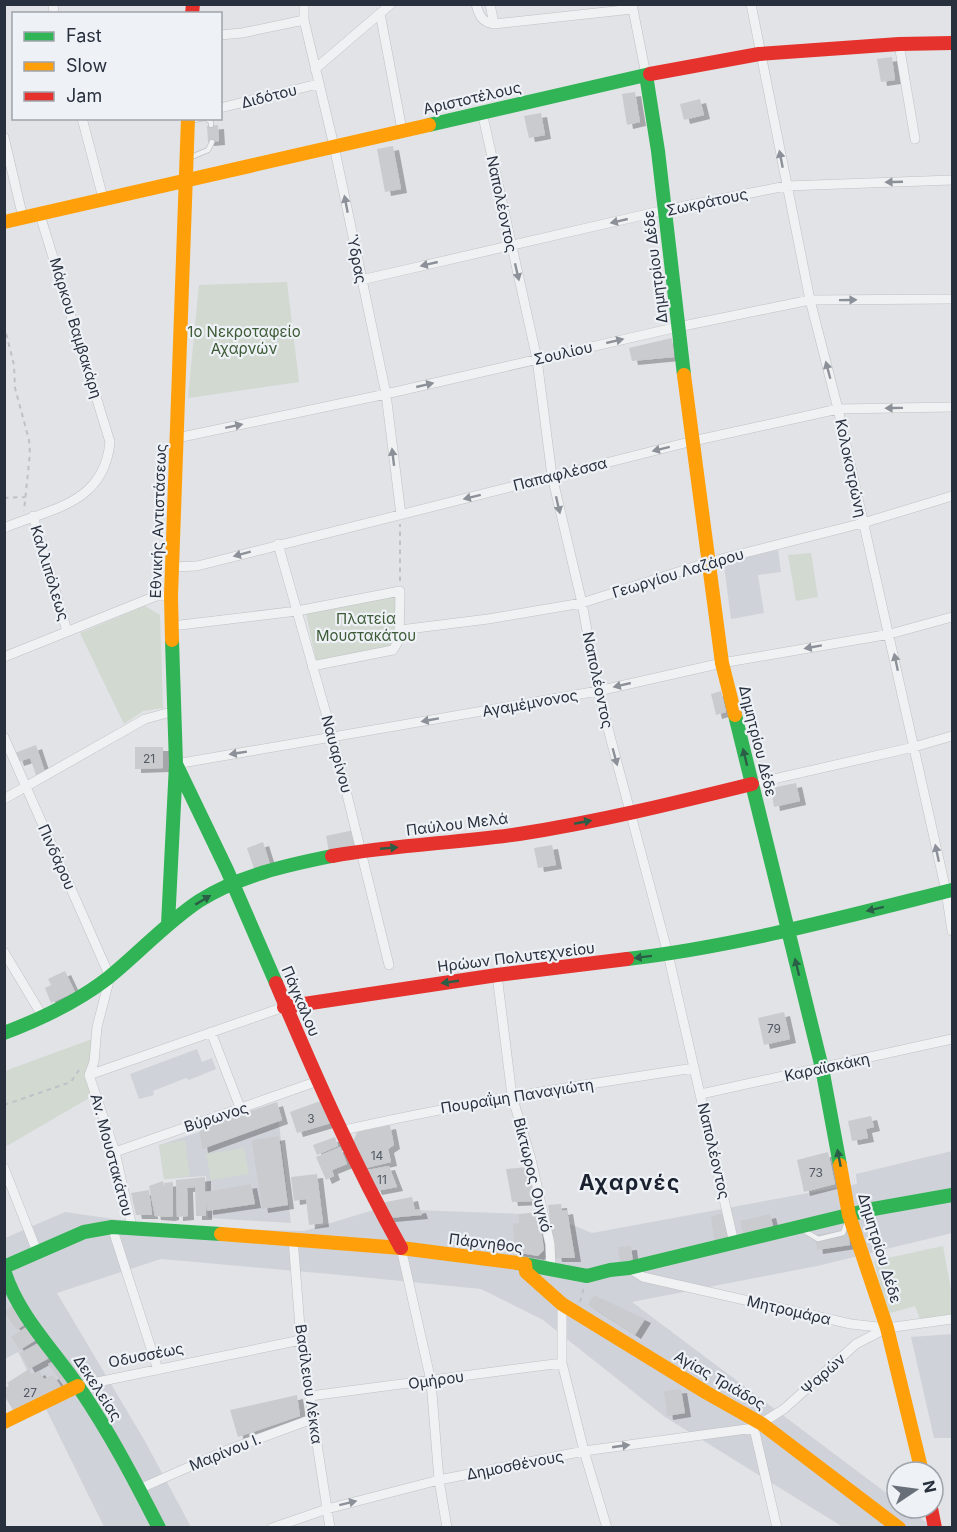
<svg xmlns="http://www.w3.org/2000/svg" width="957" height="1532" viewBox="0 0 957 1532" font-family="Inter,sans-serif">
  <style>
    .built { fill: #cfd2d9 }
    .green { fill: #d1d9d1 }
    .building { fill: #c9cbce; filter: url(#shadow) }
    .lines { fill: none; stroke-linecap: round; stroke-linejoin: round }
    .lane-casing { stroke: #bfc1c4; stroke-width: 6 }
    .street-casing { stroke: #bfc1c4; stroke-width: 10 }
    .path { stroke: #bfc1c6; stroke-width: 2; stroke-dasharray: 4.5 4.5; stroke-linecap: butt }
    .lane { stroke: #f0f1f2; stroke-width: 4.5 }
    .street { stroke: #f0f1f2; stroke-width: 9 }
    .fast { stroke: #30b455; stroke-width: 14 }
    .slow { stroke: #ff9f0a; stroke-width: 14 }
    .jam { stroke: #e5322d; stroke-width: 14 }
    .oneway { fill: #8c9098 }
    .oneway2 { fill: #2b5e46 }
    .labels { text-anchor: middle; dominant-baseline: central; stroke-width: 4.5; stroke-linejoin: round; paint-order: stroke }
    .number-label { font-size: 12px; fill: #515863 }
    .street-label { font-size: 15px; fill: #28303e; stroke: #eef1f5 }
    .park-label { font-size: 15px; fill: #3c5a36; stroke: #eef1f5 }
    .district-label { font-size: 21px; font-weight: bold; letter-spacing: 1.5px; fill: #1a212f; stroke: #eef1f5 }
  </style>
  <defs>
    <filter id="shadow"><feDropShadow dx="6" dy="4" stdDeviation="0" flood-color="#0004"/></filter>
  </defs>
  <rect width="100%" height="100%" fill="#e1e3e6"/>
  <path class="built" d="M778,550L781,572L758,575L764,613L731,619L724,566L736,563L735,559Z
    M197,1049L202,1062L212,1058L216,1069L189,1080L186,1078L153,1091L154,1095L139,1099L130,1074Z
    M277,1107L291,1223L208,1218L206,1176L164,1179L159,1145Z
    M952,1151V1233L817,1266L632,1302L897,1501V1508H907L932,1527H843L665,1417L543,1320L481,1289L341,1275L161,1259L57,1293L146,1443L191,1527H104L18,1352L5,1359V1238L65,1212L176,1228L304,1231L377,1209L415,1210L548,1215L592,1233L857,1184L856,1174Z
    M952,1334V1438H934L911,1337Z"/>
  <path class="green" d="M287,282L299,382L188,398L199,285Z
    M811,553L818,597L796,601L788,555Z
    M395,597V637L388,649L316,660L306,613Z
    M145,606L160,615L163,708L143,711L124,724L80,633Z
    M92,1039L96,1094L5,1147V1071Z
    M185,1140L190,1176L164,1179L159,1145Z
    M244,1148L249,1174L211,1180L206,1154Z
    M943,1246L952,1296V1314L920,1319L915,1306L887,1314L874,1261Z"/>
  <path class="building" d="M892,57L895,80L881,82L877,59Z
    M635,92L640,122L627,125L622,94Z
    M700,99L704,115L684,120L680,104Z
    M541,113L545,135L529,138L524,116Z
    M218,125L219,141L208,142L207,126Z
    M393,146L401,189L385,192L377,149Z
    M672,338L674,357L632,361L629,348Z
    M721,691L726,712L716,715L711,694Z
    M36,745L45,772L36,775L30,758L18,762L15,753Z
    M135,747H163V768L135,769Z
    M796,783L800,801L774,807L771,788Z
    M354,830L357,847L329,852L326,836Z
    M263,842L270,864L254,869L247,848Z
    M552,845L556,865L538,868L534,848Z
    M65,971L75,992L51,1003L45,988L51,985L48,979Z
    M784,1012L790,1039L764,1045L758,1018Z
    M323,1100L331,1123L297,1133L290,1112Z
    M277,1102L282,1120L202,1149L199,1128Z
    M871,1116L874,1127L866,1129L868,1138L852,1141L848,1121Z
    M390,1125L394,1145L388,1149L391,1162L362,1169L353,1142L357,1132Z
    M279,1136L288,1205L262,1209L252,1142L253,1140Z
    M335,1137L338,1146L317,1155L313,1145Z
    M340,1147L347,1164L332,1170L334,1176L326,1180L316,1157Z
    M828,1152L835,1184L804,1192L797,1160Z
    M389,1166L397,1187L376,1191L367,1170Z
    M528,1167L536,1201L512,1202L506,1169Z
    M317,1174L323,1223L309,1225L306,1199L294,1201L291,1177Z
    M205,1177V1192L251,1184L255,1204L207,1211L206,1198V1216H196L195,1187L187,1188L188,1216L177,1217L176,1180Z
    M163,1181L165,1193L164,1183L173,1182V1216L169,1217L155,1216L149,1186Z
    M149,1190L152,1215H136L131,1193Z
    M412,1197L415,1210L420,1209L422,1215L389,1218L381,1203Z
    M561,1204L562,1211L567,1210L575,1258H556L548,1205Z
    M539,1212L544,1250L538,1256L515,1252L513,1224L519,1223V1214Z
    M723,1213L730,1240L715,1244L711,1217Z
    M770,1214L774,1230L744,1237L740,1221Z
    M848,1230L850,1245L817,1250L815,1235Z
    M631,1246L633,1263L620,1264L618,1247Z
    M594,1295L645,1319L635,1335L588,1305Z
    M14,1304L28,1322L17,1330L4,1312Z
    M31,1324L39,1338L20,1350L11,1337Z
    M42,1341L51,1357L29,1369L20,1353Z
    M58,1359L74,1382L65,1387L48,1364Z
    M29,1369L32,1375L39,1371L44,1379L53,1375L62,1388L14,1412L4,1395V1388L9,1386L7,1383Z
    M681,1389L685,1413L667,1416L664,1391Z
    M297,1395L300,1416L238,1437L230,1410Z"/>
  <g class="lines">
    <defs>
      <path id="lane" d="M206,118L211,122V125
        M189,121L204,118
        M189,158L208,150L212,142
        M803,1230L818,1239L843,1233L847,1222"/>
      <path id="street" d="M53,4L54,14
        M304,4V20L334,146L386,394L401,515
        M476,4C479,16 482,22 494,24L633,9
        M490,4L494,24
        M632,4L646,75
        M751,4L810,300L838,409L946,891L952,931
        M380,13L402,130
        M220,35L242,33L304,20
        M899,44L915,139
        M315,69L391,4
        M220,108L318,84
        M482,112L537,359L552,476L582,603L598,691L668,954L734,1243
        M82,118L103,198
        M4,137L23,218
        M361,280L665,210L786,186L952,180
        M177,438L386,394L678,327L810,300L952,299
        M33,516L67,631
        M4,528C52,508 104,504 110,442L40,215
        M278,544L333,738L389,965
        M172,567L197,566L693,441L838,409L952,407
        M172,626L297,611L400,591L399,640L393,650L312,666
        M400,630L488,619L582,603L709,562L863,523L952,496
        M4,657L156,596H171
        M4,737L110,977L97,1027L94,1062L89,1075L115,1152L132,1227
        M176,764L598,691L722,663L890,634L952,617
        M752,784L914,747L952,736
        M4,799L145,719L175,711
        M4,952L43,1017
        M497,975L512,1096L531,1159L550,1244L551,1269
        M211,1032L241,1110
        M89,1075L284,1007
        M701,1094L952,1039
        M340,1131C458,1104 575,1086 694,1068
        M115,1152L318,1081
        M4,1168L38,1254
        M112,1227L158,1370
        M293,1239L301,1340L330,1528
        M401,1248L431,1381L439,1480L447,1528
        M629,1268L643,1277L851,1324L887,1328L952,1319
        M562,1304V1363L584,1451L607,1528
        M78,1386L301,1340
        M310,1396L562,1363
        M754,1428L777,1528
        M139,1489L225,1451L312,1419
        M272,1528L327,1509L439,1480L584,1451L754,1428L784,1409L856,1344L887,1328"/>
    </defs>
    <use href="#lane" class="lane-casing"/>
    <use href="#street" class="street-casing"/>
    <path class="path" d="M4,325L14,365L15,388L29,440L30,453L24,511
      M4,498L25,497
      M400,581V524
      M4,1105L71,1082L79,1070
      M580,1302L584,1287"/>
    <use href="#lane" class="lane"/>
    <use href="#street" class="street"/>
    <path class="fast" d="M646,75L658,151L684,375
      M429,125L650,74
      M735,715L822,1068L840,1165
      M177,766L227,870L276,983
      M168,924L176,764L172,640
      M627,959C737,946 844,917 952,890
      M4,1033C41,1019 77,1002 108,978C139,953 166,923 199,901C238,876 287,865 332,856
      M518,1263L587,1276L610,1270L629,1268L873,1209L952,1195
      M4,1267L84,1232L112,1227L221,1234
      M4,1270C18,1316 54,1350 80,1389C110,1433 135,1481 159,1528"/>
    <path class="slow" d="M4,222L429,125
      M684,375L722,663L735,715
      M172,640L171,596L188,118
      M840,1165L849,1215L887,1328L922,1472
      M221,1234L401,1248L518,1263
      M525,1264L526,1272L562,1304L707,1393L762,1424L899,1528
      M4,1422L78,1386"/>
    <path class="jam" d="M192,14L193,4
      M650,74L759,54L899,44L952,43
      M332,856C394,845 457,843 519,834C597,822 675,803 752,784
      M276,983C314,1073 353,1162 401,1248
      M284,1007L497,975L627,959
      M931,1508L935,1528"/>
  </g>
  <defs><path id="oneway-solid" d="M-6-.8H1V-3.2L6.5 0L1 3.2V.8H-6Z" transform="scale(1.5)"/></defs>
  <g class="oneway">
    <use href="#oneway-solid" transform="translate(781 159) rotate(-101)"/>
    <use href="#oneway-solid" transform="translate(894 182) rotate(178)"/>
    <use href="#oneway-solid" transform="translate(346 204) rotate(-101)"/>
    <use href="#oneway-solid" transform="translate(619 221) rotate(167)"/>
    <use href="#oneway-solid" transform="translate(429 264) rotate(167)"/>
    <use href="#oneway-solid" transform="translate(517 272) rotate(77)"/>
    <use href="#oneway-solid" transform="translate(848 300) rotate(-1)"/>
    <use href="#oneway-solid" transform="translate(615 341) rotate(-13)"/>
    <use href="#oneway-solid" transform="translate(828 370) rotate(-105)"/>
    <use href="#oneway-solid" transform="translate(425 385) rotate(-13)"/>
    <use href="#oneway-solid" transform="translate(894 408) rotate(179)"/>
    <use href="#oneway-solid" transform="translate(234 426) rotate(-12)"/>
    <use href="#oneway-solid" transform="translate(661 449) rotate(166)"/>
    <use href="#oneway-solid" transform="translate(393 457) rotate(-97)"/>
    <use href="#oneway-solid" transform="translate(472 497) rotate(166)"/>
    <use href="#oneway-solid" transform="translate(558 505) rotate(77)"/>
    <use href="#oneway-solid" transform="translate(242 554) rotate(165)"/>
    <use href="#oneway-solid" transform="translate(813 647) rotate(170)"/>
    <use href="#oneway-solid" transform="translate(896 662) rotate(-102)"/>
    <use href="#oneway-solid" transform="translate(622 685) rotate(167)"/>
    <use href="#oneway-solid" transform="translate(430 720) rotate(170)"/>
    <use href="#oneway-solid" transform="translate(238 753) rotate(171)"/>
    <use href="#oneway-solid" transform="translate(615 757) rotate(75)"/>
    <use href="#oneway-solid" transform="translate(937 853) rotate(-102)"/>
    <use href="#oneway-solid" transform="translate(621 1446) rotate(-8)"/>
    <use href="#oneway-solid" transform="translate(348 1503) rotate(-14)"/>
  </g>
  <g class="oneway2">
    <use href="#oneway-solid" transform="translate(745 757) rotate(-104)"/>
    <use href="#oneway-solid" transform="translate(583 822) rotate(-11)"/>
    <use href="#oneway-solid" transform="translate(389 848) rotate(-5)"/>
    <use href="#oneway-solid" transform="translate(203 900) rotate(-31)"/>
    <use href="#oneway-solid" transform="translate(875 909) rotate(166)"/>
    <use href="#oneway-solid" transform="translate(643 957) rotate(173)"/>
    <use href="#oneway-solid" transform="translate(797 967) rotate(-104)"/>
    <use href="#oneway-solid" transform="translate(450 982) rotate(172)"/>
    <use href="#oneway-solid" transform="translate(839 1158) rotate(-101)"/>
  </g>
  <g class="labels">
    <g class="number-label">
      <text x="149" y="758">21</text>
      <text x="774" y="1028">79</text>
      <text x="311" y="1118">3</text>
      <text x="377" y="1155">14</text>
      <text x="816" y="1172">73</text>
      <text x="382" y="1179">11</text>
      <text x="30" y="1392">27</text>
    </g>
    <g class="street-label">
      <text transform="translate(269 96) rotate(-14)">Διδότου</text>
      <text transform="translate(472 98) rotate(-13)">Αριστοτέλους</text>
      <text transform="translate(707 202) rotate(-12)">Σωκράτους</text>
      <text transform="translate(502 204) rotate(78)">Ναπολέοντος</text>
      <text transform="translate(357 259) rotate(79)">Ύδρας</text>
      <text transform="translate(655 267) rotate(-97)">Δημητρίου Δέδε</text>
      <text transform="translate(76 328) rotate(73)">Μάρκου Βαμβακάρη</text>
      <text transform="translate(563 353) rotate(-13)">Σουλίου</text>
      <text transform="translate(851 468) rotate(78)">Κολοκοτρώνη</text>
      <text transform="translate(560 474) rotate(-14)">Παπαφλέσσα</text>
      <text transform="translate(158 521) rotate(-88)">Εθνικής Αντιστάσεως</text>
      <text transform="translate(50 573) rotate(73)">Καλλιπόλεως</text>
      <text transform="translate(678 573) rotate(-17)">Γεωργίου Λαζάρου</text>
      <text transform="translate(598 680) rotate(78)">Ναπολέοντος</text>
      <text transform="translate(530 703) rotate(-10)">Αγαμέμνονος</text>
      <text transform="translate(758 741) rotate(76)">Δημητρίου Δέδε</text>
      <text transform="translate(337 754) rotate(75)">Ναυαρίνου</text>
      <text transform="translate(457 824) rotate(-7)">Παύλου Μελά</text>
      <text transform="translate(57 857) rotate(66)">Πινδάρου</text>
      <text transform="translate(516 957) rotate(-7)">Ηρώων Πολυτεχνείου</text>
      <text transform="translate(301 1001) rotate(67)">Πάγκαλου</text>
      <text transform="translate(827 1067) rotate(-12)">Καραϊσκάκη</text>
      <text transform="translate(517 1096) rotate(-9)">Πουραΐμη Παναγιώτη</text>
      <text transform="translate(216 1117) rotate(-18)">Βύρωνος</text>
      <text transform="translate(714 1151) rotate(77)">Ναπολέοντος</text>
      <text transform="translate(112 1155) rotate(75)">Αν. Μουστακάτου</text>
      <text transform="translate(533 1175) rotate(76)">Βίκτωρος Ουγκό</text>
      <text transform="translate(486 1243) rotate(7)">Πάρνηθος</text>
      <text transform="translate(880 1248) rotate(73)">Δημητρίου Δέδε</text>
      <text transform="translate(789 1310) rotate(13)">Μητρομάρα</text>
      <text transform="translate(146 1355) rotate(-11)">Οδυσσέως</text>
      <text transform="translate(823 1374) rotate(-42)">Ψαρών</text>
      <text transform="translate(436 1380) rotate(-8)">Ομήρου</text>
      <text transform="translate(720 1380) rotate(30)">Αγίας Τριάδος</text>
      <text transform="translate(309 1384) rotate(82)">Βασίλειου Λέκκα</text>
      <text transform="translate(98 1388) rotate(57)">Δεκελείας</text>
      <text transform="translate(225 1452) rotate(-22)">Μαρίνου Ι.</text>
      <text transform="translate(515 1465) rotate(-11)">Δημοσθένους</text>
    </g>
    <g class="park-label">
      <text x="244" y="331">1ο Νεκροταφείο<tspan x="244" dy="17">Αχαρνών</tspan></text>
      <text x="366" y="618">Πλατεία<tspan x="366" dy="17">Μουστακάτου</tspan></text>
    </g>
    <g class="district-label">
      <text x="630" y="1182">Αχαρνές</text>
    </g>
  </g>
  <rect width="957" height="1532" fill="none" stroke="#28303e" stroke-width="12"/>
  <rect x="12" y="12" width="210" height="108" fill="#eef1f5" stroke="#9fa4ac" stroke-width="1.5"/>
  <rect x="24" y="32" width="30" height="9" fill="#30b455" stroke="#9fa4ac" stroke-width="1.5"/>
  <text x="66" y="42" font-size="18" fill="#28303e">Fast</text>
  <rect x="24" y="62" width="30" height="9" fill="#ff9f0a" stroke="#9fa4ac" stroke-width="1.5"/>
  <text x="66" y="72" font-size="18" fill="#28303e">Slow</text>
  <rect x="24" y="92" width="30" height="9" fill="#e5322d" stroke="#9fa4ac" stroke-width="1.5"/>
  <text x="66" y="102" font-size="18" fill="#28303e">Jam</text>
  <g transform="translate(915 1490) rotate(77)"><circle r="28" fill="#eef1f5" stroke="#9fa4ac" stroke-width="1.5"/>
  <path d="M0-4.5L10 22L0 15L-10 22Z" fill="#696f79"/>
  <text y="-9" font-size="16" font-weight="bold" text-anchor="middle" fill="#28303e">N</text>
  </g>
</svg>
